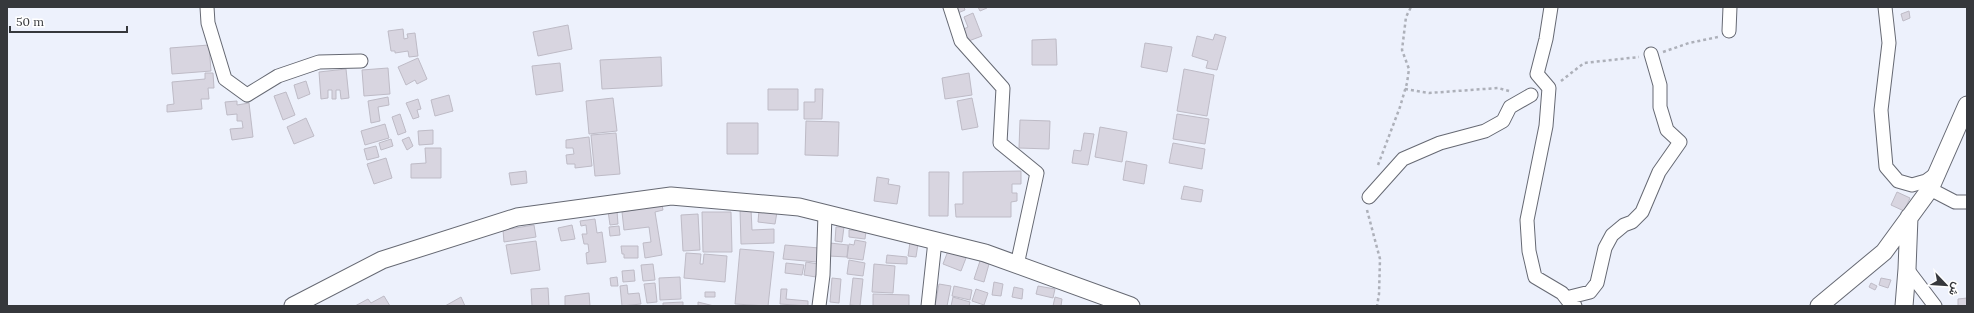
<svg xmlns="http://www.w3.org/2000/svg" width="1974" height="313" viewBox="0 0 1974 313" font-family="Lora,Vazirmatn,serif">
  <style>
    .building { fill: #d8d5e0; stroke: #bebbc6 }
    .lines { fill: none; stroke-linecap: round; stroke-linejoin: round }
    .minor-casing { stroke: #666973; stroke-width: 15 }
    .tertiary-casing { stroke: #666973; stroke-width: 19 }
    .path { stroke: #adb0b9; stroke-width: 2.5; stroke-dasharray: 3 3; stroke-linecap: butt }
    .minor { stroke: #fff; stroke-width: 13 }
    .tertiary { stroke: #fff; stroke-width: 17 }
  </style>
  <rect width="100%" height="100%" fill="#edf1fc"/>
  <path class="building" d="M956,7H964L965,10L958,13Z
    M978,7H987V8L980,11Z
    M1909,11L1910,18L1903,21L1901,14Z
    M973,13L982,36L966,42L962,30L968,27L964,17Z
    M568,25L572,49L538,56L533,32Z
    M403,29L404,39L408,38L407,34L415,33L418,56L409,57L408,51L395,53V51H391L388,31Z
    M1215,34L1226,37L1217,70L1206,68L1208,61L1192,56L1197,36L1213,40Z
    M1056,39L1057,65H1032V40Z
    M1145,43L1172,47L1167,72L1141,67Z
    M209,45L211,71L172,74L170,48Z
    M661,57L662,86L602,89L600,60Z
    M418,58L427,79L417,84L415,80L406,85L398,67Z
    M560,63L563,91L536,95L532,66Z
    M388,68L390,94L364,96L362,70Z
    M346,69L349,98L341,99L340,90H336V99H332V90H328V98L321,99L319,72Z
    M1184,69L1214,75L1207,116L1177,111Z
    M205,73H213L214,88H208L209,99H201L202,109L167,112V105L174,104L172,82L205,79Z
    M969,73L972,95L945,99L942,78Z
    M306,81L310,94L298,99L294,85Z
    M768,89H798V110H768Z
    M815,89H823L822,119H804V102H815Z
    M286,92L295,115L283,120L274,96Z
    M449,95L453,111L435,116L431,100Z
    M388,97L389,105L378,107L380,121L371,123L368,101Z
    M613,98L617,131L589,134L586,101Z
    M972,98L978,127L962,130L957,101Z
    M418,99L421,109L417,110L419,117L413,119L406,103Z
    M237,101V105L249,103L253,137L232,140L230,129L243,128L242,121H237V114L227,115L225,102Z
    M400,114L406,132L398,135L392,117Z
    M1177,114L1209,119L1205,144L1173,139Z
    M306,118L314,136L294,144L287,127Z
    M1020,120L1050,121L1049,149L1019,148Z
    M806,121L839,122L838,156L805,155Z
    M727,123H758V154H727Z
    M385,124L389,138L365,145L361,131Z
    M1100,127L1127,132L1122,162L1095,157Z
    M433,130V144L419,145L418,131Z
    M616,133L620,174L595,176L591,135Z
    M1084,133L1094,134L1088,165L1072,163L1074,150L1081,151Z
    M409,137L413,146L407,150L402,140Z
    M589,137L592,166L575,168V164H567L566,155L574,154L573,148H566V140Z
    M391,139L393,146L381,150L379,143Z
    M1173,143L1205,149L1202,169L1169,163Z
    M376,146L379,157L367,160L364,149Z
    M425,148H441V178H411V164L426,163Z
    M386,158L392,178L374,184L367,164Z
    M1126,161L1147,165L1144,184L1123,180Z
    M526,171L527,183L511,185L509,173Z
    M1021,171V184H1012V193H1017V201L1011,202V217H956L955,204H963V172Z
    M929,172H949L948,216H929Z
    M877,177L889,179L888,184L900,186L897,204L874,201Z
    M1184,186L1203,190L1201,202L1181,199Z
    M1897,192L1910,198L1904,211L1891,205Z
    M662,205L663,210L655,212L662,255L645,258L643,243L651,242L649,227L624,230L622,212Z
    M740,209H751L752,230L774,229V243L741,244Z
    M759,210L777,212L775,224L758,222Z
    M608,211H617L618,224L610,225Z
    M702,212H731L732,252H703Z
    M698,214L700,250L683,251L681,215Z
    M595,219L597,233L602,232L606,262L587,264L586,253L589,252L588,244H584L582,234H587L586,225L581,226L580,221Z
    M534,225L536,237L504,242L503,230Z
    M572,225L575,239L561,241L558,228Z
    M619,226L620,235L610,236L609,227Z
    M836,227H844L842,242L835,241Z
    M849,230L866,231L865,239L849,237Z
    M855,240L866,242L863,260L847,258L849,244L854,245Z
    M536,241L540,270L511,274L506,245Z
    M910,242L918,244L916,257L908,256Z
    M830,243L848,245L847,257L829,256Z
    M785,245L819,248L817,262L783,259Z
    M621,246H638V258H624V254H622Z
    M740,249L774,252L768,306L735,304Z
    M948,251L966,258L961,271L943,264Z
    M686,253L701,254L700,264H703L704,254L727,256L725,282L684,278Z
    M887,255L907,257V264L886,263Z
    M849,260L865,263L863,276L847,274Z
    M980,261L989,264L984,282L974,279Z
    M806,262L818,264L816,277L804,275Z
    M786,263L804,265L802,275L785,273Z
    M653,264L655,280L643,281L641,265Z
    M874,264L895,266L893,293L872,292Z
    M634,270L635,281L623,282L622,271Z
    M617,277L618,286H611L610,278Z
    M680,277L681,299L660,300L659,278Z
    M832,278L841,279L839,303L830,302Z
    M853,278L863,279L860,306L850,305Z
    M1881,278L1891,280L1888,288L1879,285Z
    M994,282L1003,284L1001,296L992,295Z
    M655,283L657,302L647,303L644,284Z
    M1871,283L1877,286L1875,290L1869,287Z
    M939,284L951,286L947,306H935Z
    M627,285L628,294L639,293L641,304L622,306L620,286Z
    M954,286L972,290L970,300L952,296Z
    M1038,286L1055,289L1053,298L1036,294Z
    M1014,287L1023,289L1022,299L1012,297Z
    M548,288L549,306H532L531,289Z
    M781,289H787L786,299L808,301V306L780,304Z
    M976,289L988,293L984,305L972,301Z
    M705,292H715V297H705Z
    M589,293L590,306H565V296Z
    M873,294L909,295V306H873Z
    M384,296L390,306H355L368,299L371,303Z
    M461,297L465,306H445Z
    M953,297L970,302L969,306H951Z
    M1055,297L1062,299L1061,306H1053Z
    M1967,298V306H1958V299Z
    M683,302V306H663V303Z
    M698,302L714,306H698Z"/>
  <g class="lines">
    <defs>
      <path id="minor" d="M207,7L208,23L225,79L247,95L278,76L319,62L361,61
        M950,7L961,41L1003,88L1000,143L1037,173L1017,265
        M1551,7L1546,39L1537,74L1549,88L1546,126L1527,220L1529,251L1535,277L1562,293L1569,302L1575,306
        M1885,7L1889,43L1881,110L1886,167L1898,181L1912,185L1926,181L1937,173
        M1729,31L1730,7
        M1930,189L1955,202H1967
        M1369,197L1403,159L1440,143L1485,131L1503,121L1510,107L1531,95
        M1907,269L1935,306
        M1566,298L1590,292L1597,283L1605,248L1612,235L1624,225L1632,222L1642,212L1659,172L1680,142L1667,130L1660,107V85L1651,54
        M819,306L823,275L825,214
        M928,306L935,241"/>
      <path id="tertiary" d="M293,306L382,260L517,217L671,196L799,207L985,253L1131,306
        M1819,306L1884,252L1930,189L1967,105
        M1904,306L1907,269L1909,217"/>
    </defs>
    <use href="#minor" class="minor-casing"/>
    <use href="#tertiary" class="tertiary-casing"/>
    <path class="path" d="M1663,52L1689,43L1718,37
      M1561,81L1584,63L1639,57
      M1405,89L1429,93L1498,88L1509,91
      M1378,165L1400,107L1407,83L1409,69L1402,50L1406,17L1411,7
      M1367,210L1380,259L1379,294L1377,306"/>
    <use href="#minor" class="minor"/>
    <use href="#tertiary" class="tertiary"/>
  </g>
  <rect width="1974" height="313" fill="none" stroke="#36383c" stroke-width="16"/>
  <g transform="translate(1946 285) rotate(115)" stroke="#ffffff" stroke-width="3" paint-order="stroke">
  <path d="M0-3L7 15L0 10L-7 15Z" fill="#36383c"/>
  <text y="-6" font-size="11" font-weight="bold" text-anchor="middle" fill="#36383c">ش</text>
  </g>
  <path d="M10 26v6h117v-6" fill="none" stroke="#36383c" stroke-width="2"/>
  <text x="16" y="26" font-size="12" fill="#36383c" stroke="#ffffff" stroke-width="3" paint-order="stroke">50 m</text>
</svg>
